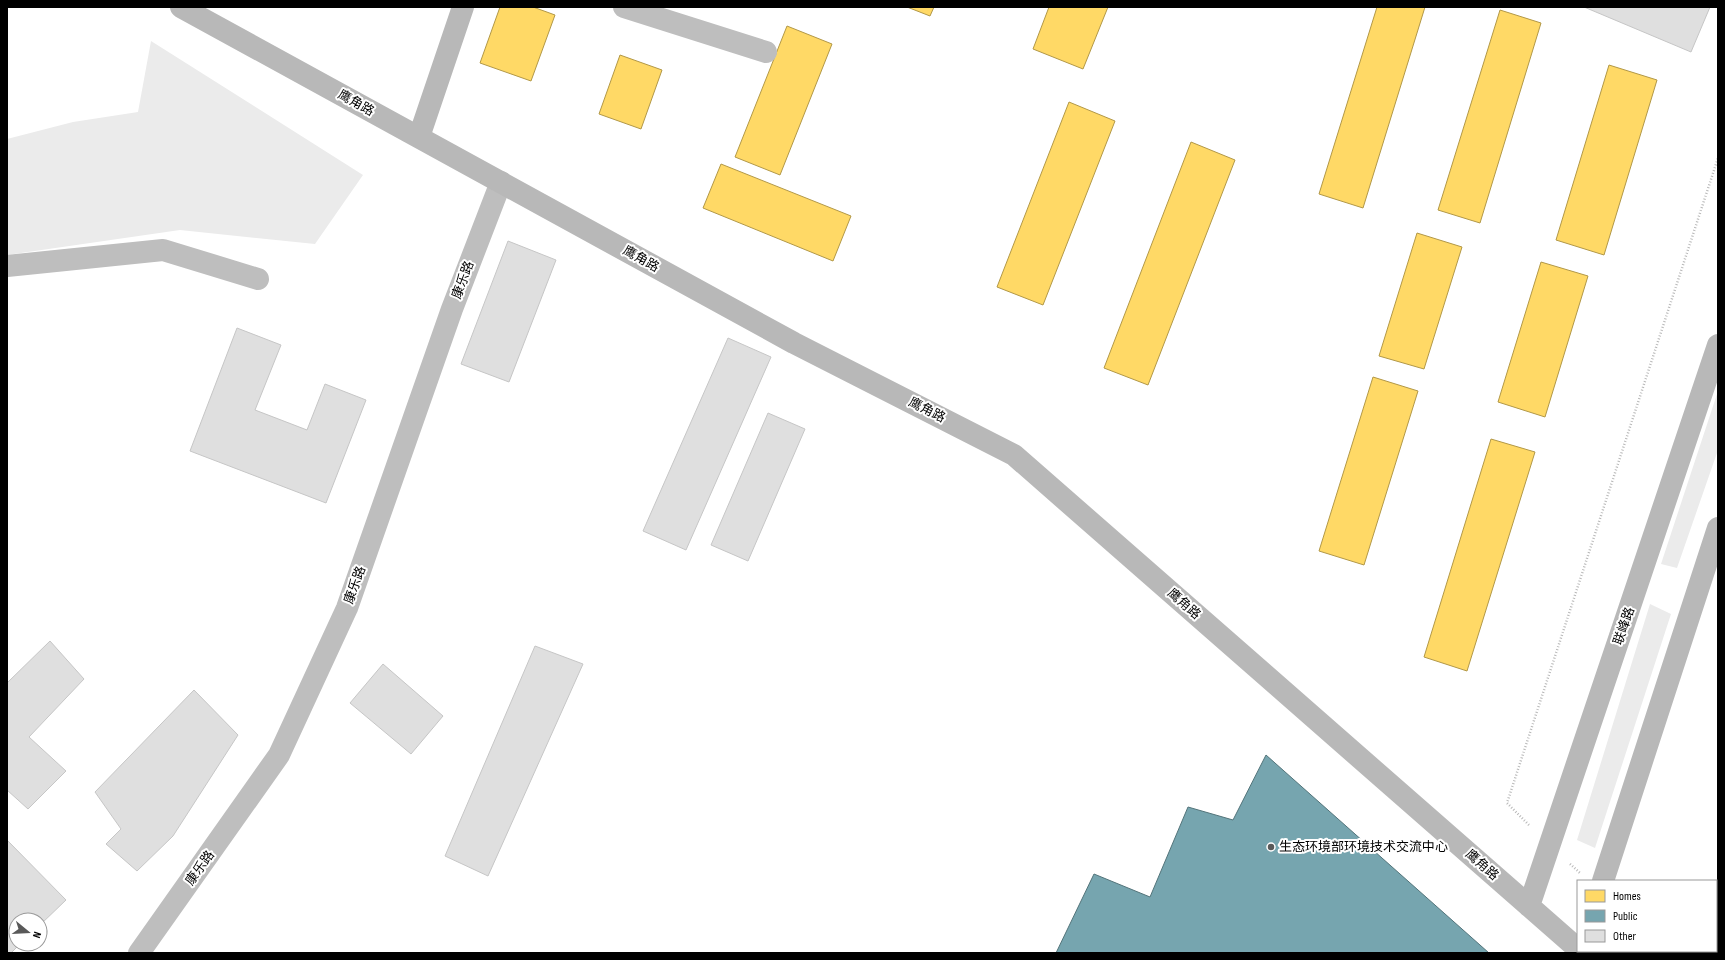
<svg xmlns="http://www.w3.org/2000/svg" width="1725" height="960" viewBox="0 0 1725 960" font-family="'Sofia Sans Condensed','Noto Sans SC',sans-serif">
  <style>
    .green { fill: #ebebeb }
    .homes { fill: #ffd966; stroke: #b29847 }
    .public { fill: #76a5af; stroke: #53747a }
    .building { fill: #dfdfdf; stroke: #c6c6c6 }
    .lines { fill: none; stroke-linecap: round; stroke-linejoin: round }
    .path { stroke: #b9b9b9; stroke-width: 2.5; stroke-dasharray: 1 2; stroke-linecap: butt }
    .street { stroke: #bebebe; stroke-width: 22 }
    .secondary { stroke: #b8b8b8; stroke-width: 22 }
    .poi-dot { fill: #595959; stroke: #fff; stroke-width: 1.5 }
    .labels { text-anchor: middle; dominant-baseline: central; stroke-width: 4; stroke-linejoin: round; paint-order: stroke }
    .street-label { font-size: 13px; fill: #000; stroke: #fff }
    .poi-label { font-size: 13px; fill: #000; stroke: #fff; text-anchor: start }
  </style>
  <rect width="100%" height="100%" fill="#fff"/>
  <path class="green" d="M151,41L363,175L315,244L180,230L7,255V139L73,122L138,112Z
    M1718,391V450L1677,568L1661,564Z
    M1650,604L1671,614L1595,848L1577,840Z"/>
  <path class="homes" d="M500,7H533L555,15L531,81L480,63Z
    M907,7H934L930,16Z
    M1049,7H1108L1083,69L1033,49Z
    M1377,7H1425L1363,208L1319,194Z
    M1500,10L1541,23L1480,223L1438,210Z
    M787,26L832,44L780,175L735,157Z
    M620,55L662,70L641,129L599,114Z
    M1609,65L1657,80L1604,255L1556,240Z
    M1069,102L1115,121L1043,305L997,287Z
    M1191,142L1235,160L1148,385L1104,368Z
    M721,164L851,216L833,261L703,208Z
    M1417,233L1462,247L1424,369L1379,356Z
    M1541,262L1588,276L1545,417L1498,402Z
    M1373,377L1418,391L1364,565L1319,551Z
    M1491,439L1535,452L1467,671L1424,657Z"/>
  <path class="public" d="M1266,755L1489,953H1056L1094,874L1150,897L1188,807L1233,820Z"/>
  <path class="building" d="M1584,7H1710L1691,52Z
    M508,241L556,260L509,382L461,364Z
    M237,328L281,345L255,410L307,430L325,384L366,400L326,503L190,451Z
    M728,338L771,357L686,550L643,531Z
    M768,413L805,429L748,561L711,545Z
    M50,641L84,679L29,737L66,771L28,809L7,790V683Z
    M535,646L583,664L488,876L445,856Z
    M383,664L443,716L411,754L350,703Z
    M194,690L238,735L173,836L137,871L106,844L121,829L95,792Z
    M7,840L66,900L40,925V920H16V944H20L11,953H7Z"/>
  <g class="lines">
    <path class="path" d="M1529,825L1507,803L1718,158
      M1570,864L1580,873"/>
    <path class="street" d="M624,7L766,52
      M7,266L163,250L258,279
      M139,953L279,755L347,608L452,309L501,182"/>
    <path class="secondary" d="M181,7L794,343L1014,455L1578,949
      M419,137L463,7
      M1603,881L1718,528
      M1529,906L1718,345"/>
  </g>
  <circle class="poi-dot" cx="1271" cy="847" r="4"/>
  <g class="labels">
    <g class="street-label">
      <text transform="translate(356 103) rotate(29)">鹰角路</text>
      <text transform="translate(641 259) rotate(29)">鹰角路</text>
      <text transform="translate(463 280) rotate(-69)">康乐路</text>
      <text transform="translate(927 410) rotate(27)">鹰角路</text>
      <text transform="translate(355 585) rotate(-70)">康乐路</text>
      <text transform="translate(1184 604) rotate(41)">鹰角路</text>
      <text transform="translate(1624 626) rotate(-71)">联峰路</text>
      <text transform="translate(1482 865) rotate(41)">鹰角路</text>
      <text transform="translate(200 868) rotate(-54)">康乐路</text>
    </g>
    <g class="poi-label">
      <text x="1279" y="847">生态环境部环境技术交流中心</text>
    </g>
  </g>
  <rect width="1725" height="960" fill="none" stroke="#000000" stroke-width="16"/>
  <rect x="1577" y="880" width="140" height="72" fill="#ffffff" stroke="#999999"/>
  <rect x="1585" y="890" width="20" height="12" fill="#ffd966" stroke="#999999"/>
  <text x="1613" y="900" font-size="12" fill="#000000">Homes</text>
  <rect x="1585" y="910" width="20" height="12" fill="#76a5af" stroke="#999999"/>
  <text x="1613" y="920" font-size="12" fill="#000000">Public</text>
  <rect x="1585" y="930" width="20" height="12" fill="#dfdfdf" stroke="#999999"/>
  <text x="1613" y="940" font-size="12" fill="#000000">Other</text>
  <g transform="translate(28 932) rotate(108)"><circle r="19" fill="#ffffff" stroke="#999999"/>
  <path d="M0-3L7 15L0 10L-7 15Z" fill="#595959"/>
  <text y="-6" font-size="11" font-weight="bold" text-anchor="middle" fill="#000000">N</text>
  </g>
</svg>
